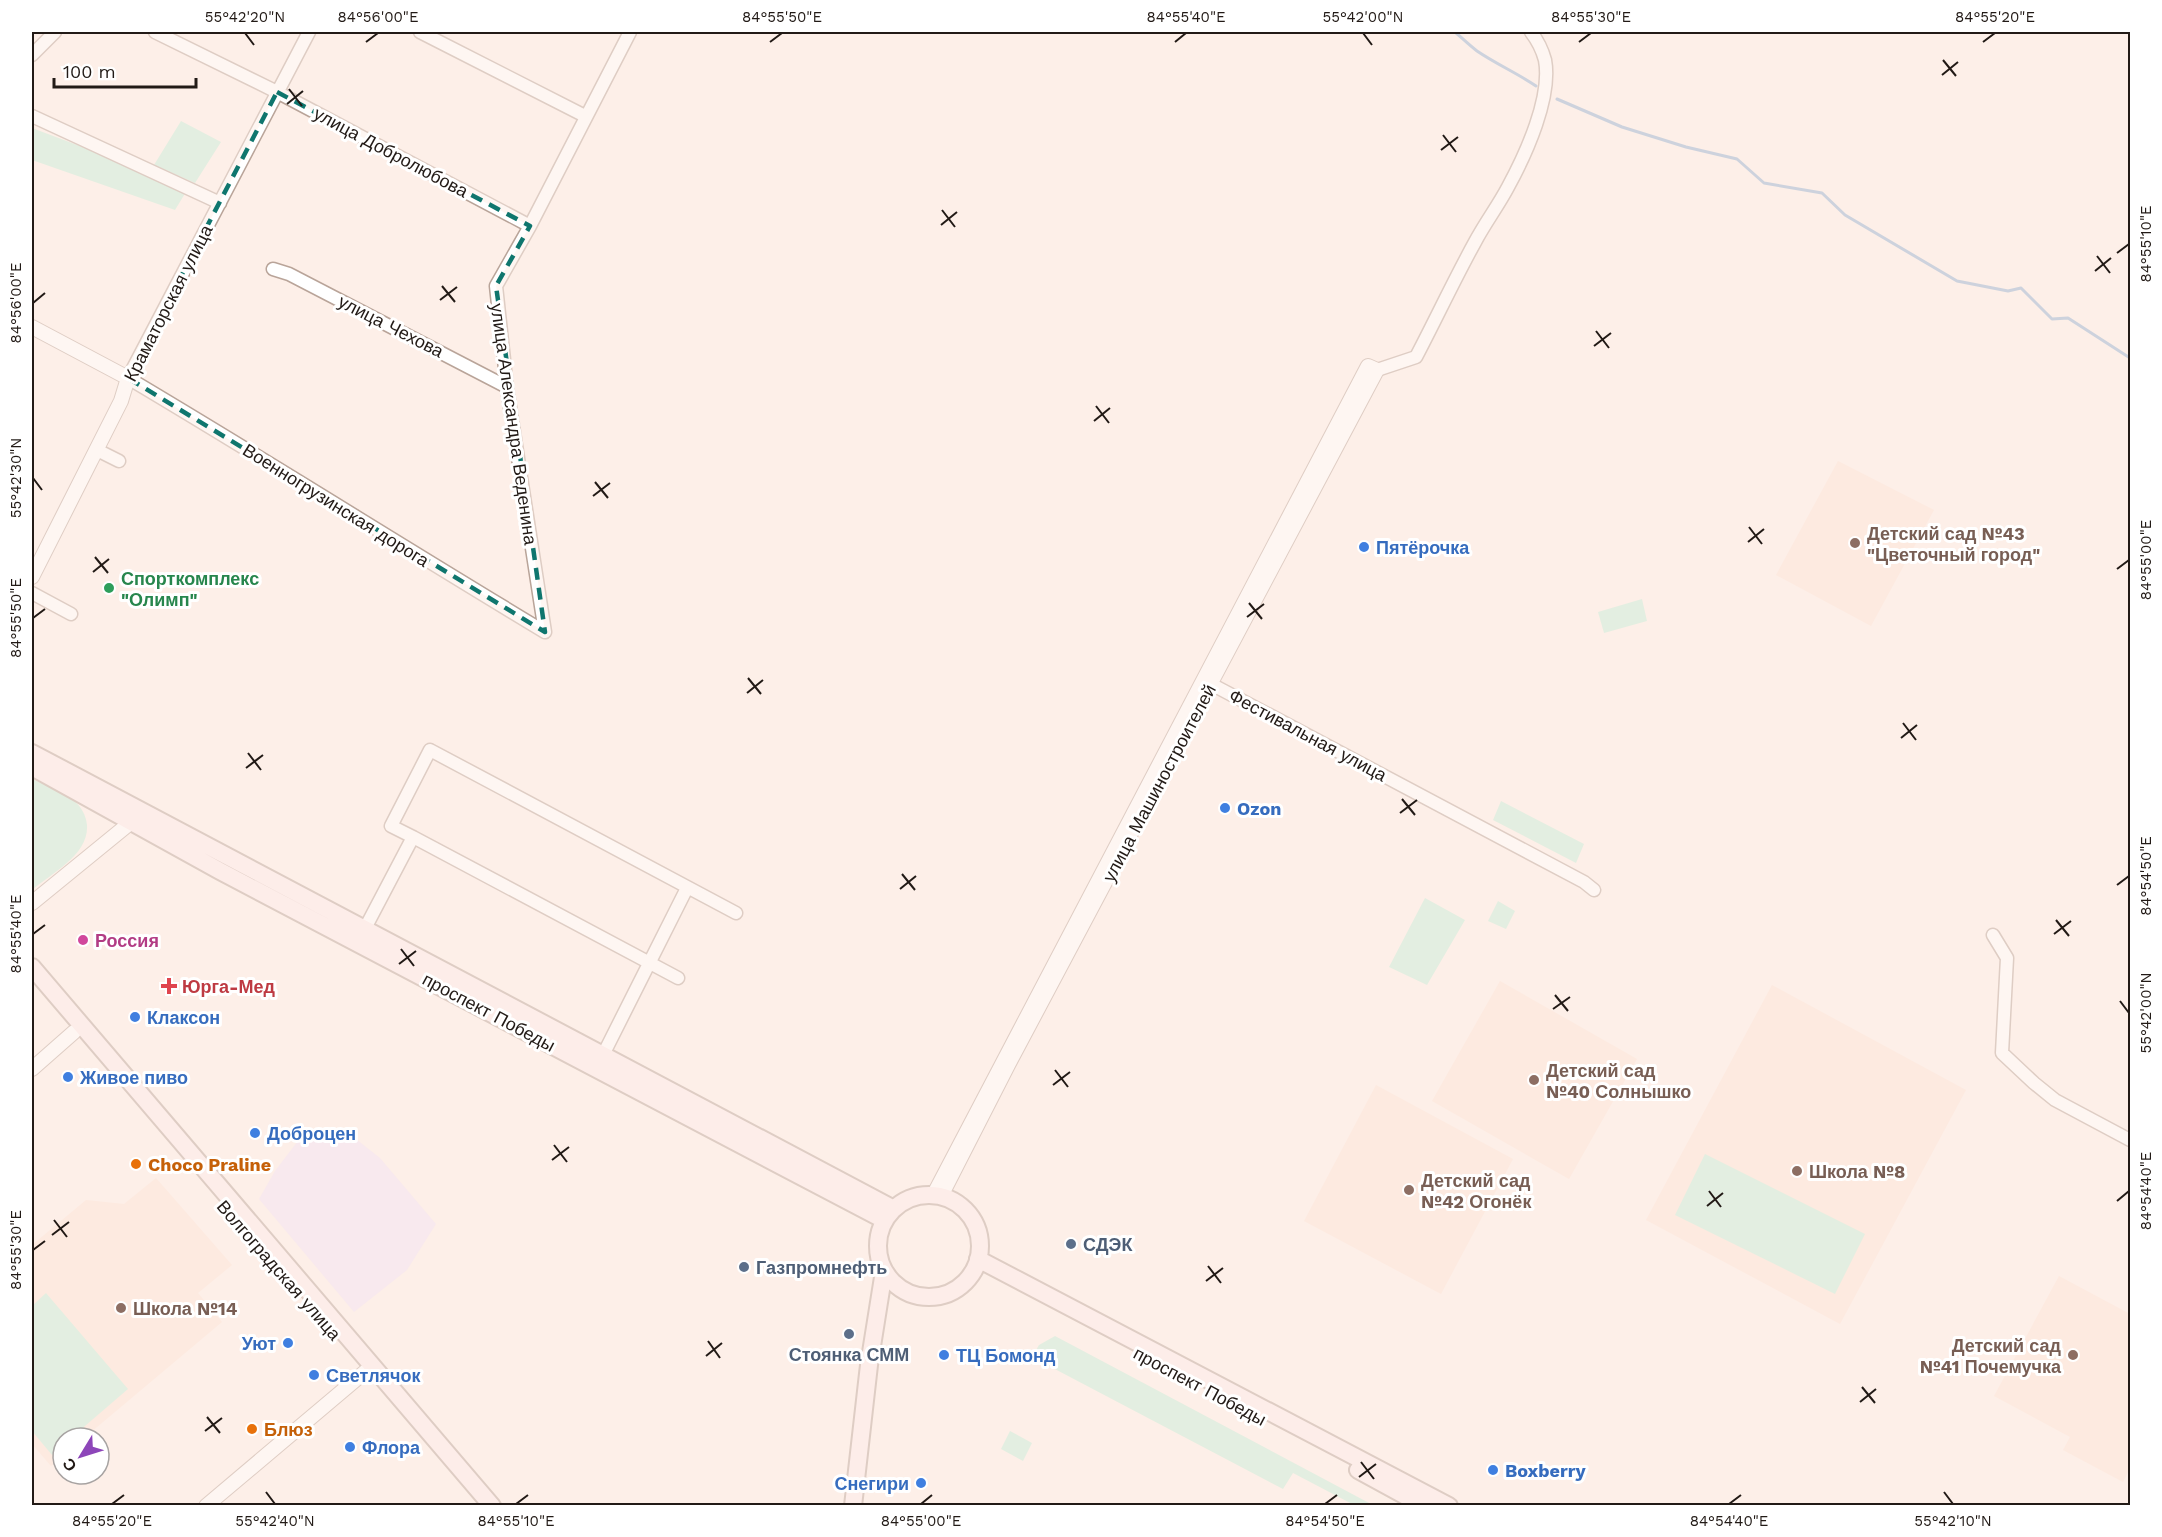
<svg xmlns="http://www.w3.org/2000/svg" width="2162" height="1537" viewBox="0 0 2162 1537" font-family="'Work Sans',sans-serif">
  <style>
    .industrial { fill: #f1e2f5 }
    .built { fill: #fce4d7 }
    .green { fill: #c4eed9 }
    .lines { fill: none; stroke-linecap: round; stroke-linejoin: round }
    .stream { stroke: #92b0d0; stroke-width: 3 }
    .minor-casing { stroke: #b9a499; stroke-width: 15 }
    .tertiary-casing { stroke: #b9a499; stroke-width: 16 }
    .secondary-casing { stroke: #b9a499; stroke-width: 20 }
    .minor { stroke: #fff; stroke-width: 12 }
    .tertiary { stroke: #fff; stroke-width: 14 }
    .secondary { stroke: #fdeaeb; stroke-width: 16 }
    .marked { fill: none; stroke: #0f766e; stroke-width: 4.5; stroke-dasharray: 12 8; stroke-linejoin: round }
    .ticks { fill: none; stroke: #221a16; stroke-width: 2 }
    .education-dot { fill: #8d6e63; stroke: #fff; stroke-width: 2 }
    .shop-dot { fill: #3f7fe0; stroke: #fff; stroke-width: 2 }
    .leisure-dot { fill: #2e9e5b; stroke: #fff; stroke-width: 2 }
    .hotel-dot { fill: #d1479c; stroke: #fff; stroke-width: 2 }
    .health-dot { fill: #e0444e; stroke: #fff; stroke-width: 2 }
    .food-dot { fill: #e8710a; stroke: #fff; stroke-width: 2 }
    .service-dot { fill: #5c6f8a; stroke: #fff; stroke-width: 2 }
    .labels { text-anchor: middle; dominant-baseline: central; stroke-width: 6; stroke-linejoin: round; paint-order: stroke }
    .street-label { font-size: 18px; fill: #221a16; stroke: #fff }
    .education-label { font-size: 18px; font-weight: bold; fill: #785e54; stroke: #fff; text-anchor: start }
    .shop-label { font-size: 18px; font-weight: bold; fill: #366cbe; stroke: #fff; text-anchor: start }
    .leisure-label { font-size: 18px; font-weight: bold; fill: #27864d; stroke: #fff; text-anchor: start }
    .hotel-label { font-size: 18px; font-weight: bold; fill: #b23c85; stroke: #fff; text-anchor: start }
    .health-label { font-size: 18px; font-weight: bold; fill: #be3a42; stroke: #fff; text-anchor: start }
    .food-label { font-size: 18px; font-weight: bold; fill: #c56008; stroke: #fff; text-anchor: start }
    .service-label { font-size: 18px; font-weight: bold; fill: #4e5e75; stroke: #fff; text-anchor: start }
    .neatline { fill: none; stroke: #221a16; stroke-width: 2 }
    .ticks-label { font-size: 15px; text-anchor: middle; fill: #221a16 }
  </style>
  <rect width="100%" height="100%" fill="#fdefe8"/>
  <path class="industrial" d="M342,1128L380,1158L436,1224L407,1270L354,1312L259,1199L275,1171L304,1133Z"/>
  <path class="built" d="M1838,461L1934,510L1871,626L1776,575Z
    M1500,981L1637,1059L1569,1179L1432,1101Z
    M1772,985L1966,1090L1840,1324L1646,1220Z
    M1376,1085L1513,1159L1441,1294L1304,1221Z
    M156,1178L232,1265L198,1293L222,1322L84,1438H63V1456L51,1466L32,1444V1245L86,1200L124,1204Z
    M2059,1276L2130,1314V1468L2123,1482L2063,1450L2070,1437L1994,1396Z"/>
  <path class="green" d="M181,121L221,142L195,183L154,165Z
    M32,128L189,187L175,210L32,160Z
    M1642,599L1647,621L1604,633L1598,612Z
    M32,779C45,785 62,791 73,800C81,806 86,815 87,825C89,855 52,873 32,890Z
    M1501,801L1584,844L1576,863L1493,820Z
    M1425,898L1465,920L1427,985L1389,967Z
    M1498,901L1515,911L1506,929L1488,921Z
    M1705,1154L1865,1234L1835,1294L1675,1215Z
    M46,1293L128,1389L71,1438H63V1445L52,1455L32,1431V1306Z
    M1055,1336L1371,1504L1370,1505H1354L1293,1473L1283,1489L1032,1357L1039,1345Z
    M1010,1431L1032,1443L1023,1461L1001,1449Z"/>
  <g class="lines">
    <path class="stream" d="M1455,32C1462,38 1469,45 1477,51C1496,64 1517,73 1536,86
      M1557,99L1622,127L1686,147L1737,159L1764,183L1822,193L1845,215L1957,281L2008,291L2021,288L2052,319L2068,318L2130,358"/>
    <defs>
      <path id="minor" d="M155,32L277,92L530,226
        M309,32L128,378C268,461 405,548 545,632
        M420,32L585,116
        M32,55L55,32
        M32,116L220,203
        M273,269L289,274L507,387
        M1377,370L1416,357C1436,319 1454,280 1475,242C1485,223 1498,206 1508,187C1526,154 1552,97 1545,60C1542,49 1538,41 1531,32
        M97,450L119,461
        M32,593L71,614
        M545,632L507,387L496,286L530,226L630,32
        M1211,684L1584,882L1594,890
        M413,837L678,978
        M1993,935L2007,958L2002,1053L2034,1083L2055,1100L2130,1140
        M361,936L413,837L391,826L430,750L736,913
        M603,1055L687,888"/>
      <path id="tertiary" d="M32,327L128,378L121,401L32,577
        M32,903L130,823
        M32,1069L74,1032
        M933,1196L1368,366L1377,370L1008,1065L941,1196
        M206,1506L366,1371"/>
      <path id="secondary" d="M32,753L894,1209
        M32,767L220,871L884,1220
        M32,967L492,1506
        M878 1246a51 51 0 1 1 102 0a51 51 0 1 1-102 0Z
        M978,1259L1449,1506
        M1358,1470L1424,1506
        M853,1506L869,1365L884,1271"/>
    </defs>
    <use href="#minor" class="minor-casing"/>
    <use href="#tertiary" class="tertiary-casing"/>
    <use href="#secondary" class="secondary-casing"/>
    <use href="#minor" class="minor"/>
    <use href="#tertiary" class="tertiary"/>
    <use href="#secondary" class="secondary"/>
  </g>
  <path d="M0 0H2162V1537H0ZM277,92L530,226L496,286L545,632L128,378Z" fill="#fdefe8" fill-opacity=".55" fill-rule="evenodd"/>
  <path class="marked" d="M277,92L530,226L496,286L545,632L128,378Z"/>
  <path class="ticks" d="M245,33L254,45M1363,33L1372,45M366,42L378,33M770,42L782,33M1175,42L1186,33M1579,42L1591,33M1983,42L1995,33M1943,60L1956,76M1942,75L1958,62M289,89L302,106M287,104L303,91M1443,135L1456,152M1441,150L1458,137M942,210L955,227M941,225L957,212M2117,253L2129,244M2097,256L2110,273M2095,271L2111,258M442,286L455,302M440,300L457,287M33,303L45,293M1596,331L1609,348M1594,346L1611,333M1096,406L1109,423M1094,421L1110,408M33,478L42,490M595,482L608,498M593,496L610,483M1749,527L1762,544M1748,542L1764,529M95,557L108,573M2117,569L2129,560M93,572L109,559M1249,603L1262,619M1247,617L1264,604M33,618L45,609M748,678L761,694M747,693L763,680M1903,723L1916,740M1901,738L1917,725M248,753L261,770M246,768L263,755M1402,799L1415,815M1400,813L1417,800M902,874L915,890M2117,885L2129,876M900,889L916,876M2056,920L2069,936M33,934L45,925M2054,934L2071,921M401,949L414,966M399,964L416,951M1555,995L1568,1011M2120,1001L2129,1013M1553,1009L1570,997M1055,1070L1068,1087M1053,1085L1070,1072M554,1145L567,1162M552,1160L569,1147M1709,1191L1721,1207M2117,1201L2129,1191M1707,1206L1723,1193M54,1220L67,1237M52,1235L69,1222M33,1250L45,1241M1208,1266L1221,1283M1206,1281L1223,1268M708,1341L720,1358M706,1356L722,1343M1862,1387L1875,1403M1860,1402L1876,1389M207,1417L220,1433M205,1431L222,1418M1361,1462L1374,1479M1359,1477L1376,1464M266,1492L275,1504M1944,1492L1953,1504M112,1504L124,1495M516,1504L528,1495M921,1504L932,1495M1325,1504L1337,1495M1729,1504L1741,1495"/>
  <g class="education-dot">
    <circle cx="1855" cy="543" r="6"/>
    <circle cx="1534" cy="1080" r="6"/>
    <circle cx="1797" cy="1171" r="6"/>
    <circle cx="1409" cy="1190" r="6"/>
    <circle cx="121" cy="1308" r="6"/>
    <circle cx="2073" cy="1355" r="6"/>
  </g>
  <g class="shop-dot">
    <circle cx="1364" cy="547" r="6"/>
    <circle cx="1225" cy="808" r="6"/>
    <circle cx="135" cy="1017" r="6"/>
    <circle cx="68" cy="1077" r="6"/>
    <circle cx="255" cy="1133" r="6"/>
    <circle cx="288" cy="1343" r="6"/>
    <circle cx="944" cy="1355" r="6"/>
    <circle cx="314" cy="1375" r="6"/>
    <circle cx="350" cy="1447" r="6"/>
    <circle cx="1493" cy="1470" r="6"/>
    <circle cx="921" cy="1483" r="6"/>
  </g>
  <circle class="leisure-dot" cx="109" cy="588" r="6"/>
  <circle class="hotel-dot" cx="83" cy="940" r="6"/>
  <path class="health-dot" d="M166 977h6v6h6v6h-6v6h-6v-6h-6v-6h6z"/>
  <g class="food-dot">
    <circle cx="136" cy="1164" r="6"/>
    <circle cx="252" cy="1429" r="6"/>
  </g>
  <g class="service-dot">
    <circle cx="1071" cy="1244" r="6"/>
    <circle cx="744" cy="1267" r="6"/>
    <circle cx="849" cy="1334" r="6"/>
  </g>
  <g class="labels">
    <g class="street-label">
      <text transform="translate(391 152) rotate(28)">улица Добролюбова</text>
      <text transform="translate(168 303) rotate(-63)">Краматорская улица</text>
      <text transform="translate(391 326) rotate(27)">улица Чехова</text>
      <text transform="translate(514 424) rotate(82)">улица Александра Веденина</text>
      <text transform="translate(336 505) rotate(32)">Военногрузинская дорога</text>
      <text transform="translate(1308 735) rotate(28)">Фестивальная улица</text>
      <text transform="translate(1159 783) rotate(-62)">улица Машиностроителей</text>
      <text transform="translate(489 1012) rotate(28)">проспект Победы</text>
      <text transform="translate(279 1270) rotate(49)">Волгоградская улица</text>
      <text transform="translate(1200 1386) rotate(28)">проспект Победы</text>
    </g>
    <g class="education-label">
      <text x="1867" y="533">Детский сад №43<tspan x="1867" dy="21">"Цветочный город"</tspan></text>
      <text x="1546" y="1070">Детский сад<tspan x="1546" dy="21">№40 Солнышко</tspan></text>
      <text x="1809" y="1171">Школа №8</text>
      <text x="1421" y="1180">Детский сад<tspan x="1421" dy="21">№42 Огонёк</tspan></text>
      <text x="133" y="1308">Школа №14</text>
      <text x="2061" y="1345" text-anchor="end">Детский сад<tspan x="2061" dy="21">№41 Почемучка</tspan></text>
    </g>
    <g class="shop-label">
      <text x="1376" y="547">Пятёрочка</text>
      <text x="1237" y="808">Ozon</text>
      <text x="147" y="1017">Клаксон</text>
      <text x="80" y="1077">Живое пиво</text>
      <text x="267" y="1133">Доброцен</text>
      <text x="276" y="1343" text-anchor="end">Уют</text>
      <text x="956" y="1355">ТЦ Бомонд</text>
      <text x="326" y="1375">Светлячок</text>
      <text x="362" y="1447">Флора</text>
      <text x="1505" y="1470">Boxberry</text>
      <text x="909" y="1483" text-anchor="end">Снегири</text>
    </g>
    <g class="leisure-label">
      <text x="121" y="578">Спорткомплекс<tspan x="121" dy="21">"Олимп"</tspan></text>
    </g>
    <g class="hotel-label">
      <text x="95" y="940">Россия</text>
    </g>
    <g class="health-label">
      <text x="182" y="986">Юрга-Мед</text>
    </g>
    <g class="food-label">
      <text x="148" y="1164">Choco Praline</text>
      <text x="264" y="1429">Блюз</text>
    </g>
    <g class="service-label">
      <text x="1083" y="1244">СДЭК</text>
      <text x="756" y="1267">Газпромнефть</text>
      <text x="849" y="1354" text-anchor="middle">Стоянка СММ</text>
    </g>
  </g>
  <rect width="2162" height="1537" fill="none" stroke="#ffffff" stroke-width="66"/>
  <g transform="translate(81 1456) rotate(232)"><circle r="28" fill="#ffffff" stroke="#a7a3a2" stroke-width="1.5"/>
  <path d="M0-4.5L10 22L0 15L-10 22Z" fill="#8d46b9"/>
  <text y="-9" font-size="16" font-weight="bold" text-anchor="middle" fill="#221a16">С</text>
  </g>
  <path d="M54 78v9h142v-9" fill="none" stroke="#221a16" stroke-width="3"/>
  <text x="63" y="78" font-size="18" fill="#221a16" stroke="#ffffff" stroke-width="4.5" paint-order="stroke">100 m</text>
  <rect x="33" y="33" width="2096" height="1471" class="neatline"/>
  <g class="ticks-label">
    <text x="245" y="22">55°42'20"N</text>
    <text x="378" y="22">84°56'00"E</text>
    <text x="782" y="22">84°55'50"E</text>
    <text x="1186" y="22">84°55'40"E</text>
    <text x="1363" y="22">55°42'00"N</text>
    <text x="1591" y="22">84°55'30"E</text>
    <text x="1995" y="22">84°55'20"E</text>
    <text transform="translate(2146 244) rotate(-90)" y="5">84°55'10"E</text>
    <text transform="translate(16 303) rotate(-90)" y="5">84°56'00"E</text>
    <text transform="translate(16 478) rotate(-90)" y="5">55°42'30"N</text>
    <text transform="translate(2146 560) rotate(-90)" y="5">84°55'00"E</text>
    <text transform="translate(16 618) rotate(-90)" y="5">84°55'50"E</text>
    <text transform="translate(2146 876) rotate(-90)" y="5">84°54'50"E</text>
    <text transform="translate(16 934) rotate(-90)" y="5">84°55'40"E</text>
    <text transform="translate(2146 1013) rotate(-90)" y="5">55°42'00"N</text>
    <text transform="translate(2146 1191) rotate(-90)" y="5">84°54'40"E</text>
    <text transform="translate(16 1250) rotate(-90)" y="5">84°55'30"E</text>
    <text x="112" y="1526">84°55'20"E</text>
    <text x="275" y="1526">55°42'40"N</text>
    <text x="516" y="1526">84°55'10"E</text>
    <text x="921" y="1526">84°55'00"E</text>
    <text x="1325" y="1526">84°54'50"E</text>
    <text x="1729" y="1526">84°54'40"E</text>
    <text x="1953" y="1526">55°42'10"N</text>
  </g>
</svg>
